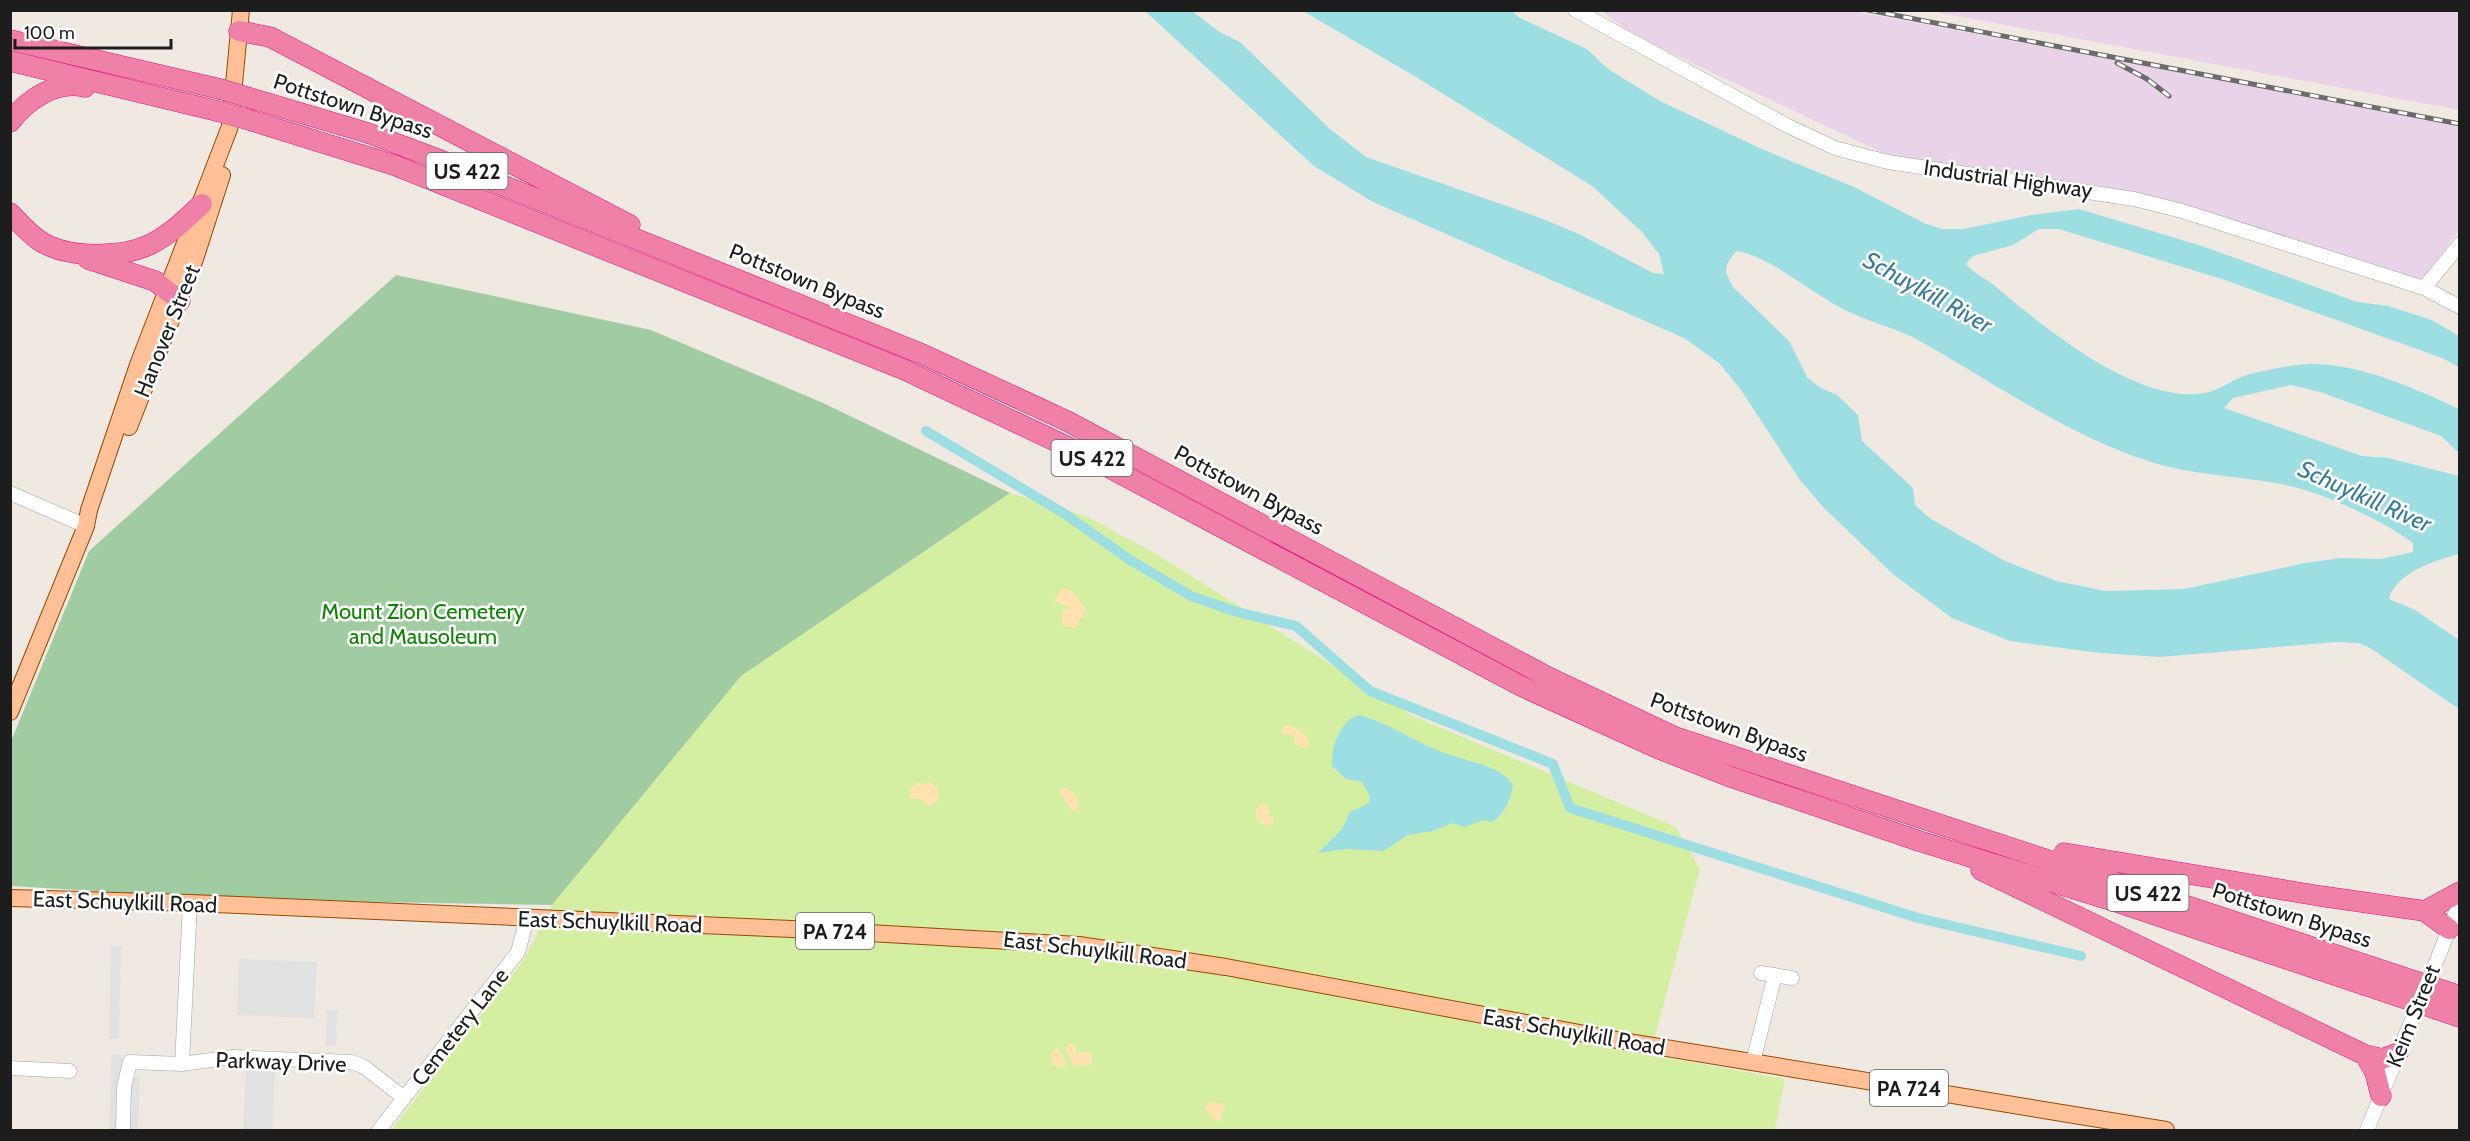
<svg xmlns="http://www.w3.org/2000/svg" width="2470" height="1141" viewBox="0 0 2470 1141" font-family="Cabin,sans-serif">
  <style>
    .industrial { fill: #e9d3e9 }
    .grass { fill: #d5efa2 }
    .sand { fill: #ffe2b0 }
    .cemetery { fill: #a1cba1 }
    .parking { fill: #e1e1e1 }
    .water { fill: #9ddee2; fill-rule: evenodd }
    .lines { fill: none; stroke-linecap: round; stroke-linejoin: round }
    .canal { stroke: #9ddee2; stroke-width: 10 }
    .minor-casing { stroke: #a4a4a4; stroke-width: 15 }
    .major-casing { stroke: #964b00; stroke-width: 18 }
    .highway-casing { stroke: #ea1281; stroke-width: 21 }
    .minor { stroke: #fff; stroke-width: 14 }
    .major { stroke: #ffc097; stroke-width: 16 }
    .highway { stroke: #ef81a8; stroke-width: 20 }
    .rail-casing { stroke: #6b6b6b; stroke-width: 5 }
    .rail { stroke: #fff; stroke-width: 3; stroke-dasharray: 9; stroke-linecap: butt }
    .minor-bridge-casing { stroke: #a4a4a4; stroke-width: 15; stroke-linecap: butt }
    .highway-bridge-casing { stroke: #ea1281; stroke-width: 21; stroke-linecap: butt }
    .minor-bridge { stroke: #fff; stroke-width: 14 }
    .highway-bridge { stroke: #ef81a8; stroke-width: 20 }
    .labels { text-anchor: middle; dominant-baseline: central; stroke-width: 5; stroke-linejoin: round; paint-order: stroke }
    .shield { fill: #fff; stroke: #616161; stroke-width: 1.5 }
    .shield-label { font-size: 21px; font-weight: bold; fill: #1d1d1d }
    .street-label { font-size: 22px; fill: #1d1d1d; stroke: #fff }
    .park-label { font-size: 22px; fill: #0c8601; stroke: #fff }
    .water-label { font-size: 24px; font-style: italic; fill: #397c9d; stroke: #fff }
  </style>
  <rect width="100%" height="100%" fill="#efe9e2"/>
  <path class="industrial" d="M1602,11H1853L2459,125V230L2418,286L2134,199L1883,153L1633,35Z
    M1930,11H2459V110Z"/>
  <path class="grass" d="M1010,493L1086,516L1158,555L1413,716L1676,827L1700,869L1650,1055L1785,1079L1775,1130H391L523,961L552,905L741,676Z"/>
  <path class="sand" d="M1062,588L1072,591L1086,609L1083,617L1077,620L1079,625L1076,628L1063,626L1062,611L1073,608L1054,601Z
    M1284,725C1294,724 1302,731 1308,739V747L1306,749L1295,744L1294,735L1282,733Z
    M920,782L925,784L930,782L937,787L939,795L935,804L928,805L921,799L910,798V789Z
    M1063,787L1074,793L1080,806L1077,811L1072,810L1059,793V789Z
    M1260,805H1266L1270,812L1267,816L1274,817L1272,825L1261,824L1256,817V809Z
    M1070,1043L1075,1046L1077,1053L1089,1052L1092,1056V1063L1086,1066L1073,1064L1065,1048Z
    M1057,1047L1066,1061L1065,1066L1061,1068L1054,1066L1050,1056Z
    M1211,1102L1225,1104L1220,1121L1215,1120L1204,1108Z"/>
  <path class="cemetery" d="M396,275L651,330L823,403L1010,493L741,676L552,905L247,900L11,886L10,744L89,551Z"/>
  <path class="parking" d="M111,946H121L119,1039H109Z
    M239,959L317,962L314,1018L237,1015Z
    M327,1010H337L336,1045H326Z
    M112,1054L121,1055L130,1077L140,1078L138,1130H109Z
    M246,1070L275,1071L272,1130H243Z"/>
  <path class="water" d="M1145,11H1192L1221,33L1240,42L1330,129L1366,157L1538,217L1581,235L1653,273L1664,274L1659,254L1642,232L1592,186L1416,77L1303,11H1512L1518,17L1587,49L1608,69L1660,101L1764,150L1854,187L1924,223L1942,229H1964L2031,215L2079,209L2202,246L2357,302L2388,306L2432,320L2459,336V367L2442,358L2225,280L2059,229H2039L2013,245L1973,256L1966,264C1974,274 1985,278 1995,286C2042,326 2118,388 2182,394C2219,397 2225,380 2254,373C2274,369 2293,364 2313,364C2360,364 2417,389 2459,409V453L2441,436L2320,392L2291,385L2233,398L2224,408L2362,456L2388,458L2459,476V554C2436,560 2395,573 2389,599L2415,610L2459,640V709L2370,648L2359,643L2336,642L2160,657L2100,653L2010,641L1952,618L1894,575L1823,507L1800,480L1741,390L1719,363L1684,338L1373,202L1314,166ZM1736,251C1768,255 1811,293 1843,309C1868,322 1897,328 1922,342C1997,385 2068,435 2151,462C2196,476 2245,476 2290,486C2326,494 2384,521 2413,543V552L2381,559L2341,558L2305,563L2184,589L2106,591L2056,581L2005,561L1931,519L1915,505L1913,488L1862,441L1858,415L1837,395L1819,387L1807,377L1789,341L1733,287L1726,273L1727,264Z
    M1358,715C1386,721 1418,744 1447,754C1469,762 1500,765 1513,785C1511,800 1505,812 1493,822L1483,820L1465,827L1452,823L1433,831L1408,835L1384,851L1345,849L1318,853L1342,829L1350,812C1372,803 1375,803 1362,782L1346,779L1332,766C1331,748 1339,722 1358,715Z"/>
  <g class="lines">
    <path class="canal" d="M926,431L1065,514L1130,560L1191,596L1237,612L1296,626L1370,691L1553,764L1570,808L1918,918L2081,956"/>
    <defs>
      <path id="minor" d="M1575,10L1786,125L1835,148L1888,162L2134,199L2182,211L2424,288L2460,307
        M2424,288L2460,244
        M10,493L86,526
        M2433,970L2460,902
        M1761,973L1792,978
        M1753,1062L1775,975
        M182,1064L233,1057L351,1062L363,1066L404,1098
        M10,1068L70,1071
        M123,1130L124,1087L130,1062L182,1064L190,903
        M379,1130L518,952L527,918
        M2367,1130L2413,1017"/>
      <path id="major" d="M230,126L241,10
        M129,427L195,259L222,175
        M10,712L86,526L89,510L138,365L229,129
        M10,898L190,903L816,930L1079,945L1226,967L1617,1040L2166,1130"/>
      <path id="highway" d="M239,31L270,37L630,225
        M10,40L220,89
        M10,61L217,111
        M247,97L368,133L435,158L922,354L1067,421L1548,677L1675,737L2460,996
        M246,119L394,165L905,370L1087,456L1521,686L1657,748L1728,776L1919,841L2120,903L2460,1017
        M10,122C27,100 55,80 85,87
        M10,213C20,223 28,233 40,241C68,259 123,258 151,244C171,234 186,219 202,204
        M88,259L155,281L180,301
        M2064,853L2320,896L2425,911L2449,929
        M1981,870L2365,1055L2382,1059L2398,1053
        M2425,911L2460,892
        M2365,1055L2375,1072L2381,1096"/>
    </defs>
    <use href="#minor" class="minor-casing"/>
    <use href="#major" class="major-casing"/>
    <use href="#highway" class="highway-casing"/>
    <use href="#minor" class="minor"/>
    <use href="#major" class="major"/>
    <use href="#highway" class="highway"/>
    <defs>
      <path id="rail" d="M1868,10L2460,124
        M2117,63L2147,79L2169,96"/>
    </defs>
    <use href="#rail" class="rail-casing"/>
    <use href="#rail" class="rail"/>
    <defs>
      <path id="minor-bridge" d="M2413,1017L2433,970"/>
      <path id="highway-bridge" d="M220,89L247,97
        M217,111L246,119"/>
    </defs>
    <use href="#minor-bridge" class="minor-bridge-casing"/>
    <use href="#highway-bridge" class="highway-bridge-casing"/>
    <use href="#minor-bridge" class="minor-bridge"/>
    <use href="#highway-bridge" class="highway-bridge"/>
  </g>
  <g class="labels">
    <g class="shield">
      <rect x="426.5" y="153" width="81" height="36" rx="4.5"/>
      <rect x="1051.5" y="440" width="81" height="36" rx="4.5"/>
      <rect x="2107.5" y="875" width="81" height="36" rx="4.5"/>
      <rect x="796" y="913" width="78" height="36" rx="4.5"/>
      <rect x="1870" y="1070" width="78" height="36" rx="4.5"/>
    </g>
    <g class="shield-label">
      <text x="467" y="171">US 422</text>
      <text x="1092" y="458">US 422</text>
      <text x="2148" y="893">US 422</text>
      <text x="835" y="931">PA 724</text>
      <text x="1909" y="1088">PA 724</text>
    </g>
    <g class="street-label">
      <text transform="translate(353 106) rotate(18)">Pottstown Bypass</text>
      <text transform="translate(2008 179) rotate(8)">Industrial Highway</text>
      <text transform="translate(807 281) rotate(22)">Pottstown Bypass</text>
      <text transform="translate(167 331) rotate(-68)">Hanover Street</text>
      <text transform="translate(1249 490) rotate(28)">Pottstown Bypass</text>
      <text transform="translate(1729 727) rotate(20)">Pottstown Bypass</text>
      <text transform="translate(125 902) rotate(2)">East Schuylkill Road</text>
      <text transform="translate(2292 915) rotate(18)">Pottstown Bypass</text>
      <text transform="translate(610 922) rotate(2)">East Schuylkill Road</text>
      <text transform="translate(1095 950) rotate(7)">East Schuylkill Road</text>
      <text transform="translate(2413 1016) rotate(-68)">Keim Street</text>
      <text transform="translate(460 1027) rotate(-52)">Cemetery Lane</text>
      <text transform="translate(1574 1032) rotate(10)">East Schuylkill Road</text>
      <text transform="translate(281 1062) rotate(2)">Parkway Drive</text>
    </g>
    <g class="park-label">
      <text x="423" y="611">Mount Zion Cemetery<tspan x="423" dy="25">and Mausoleum</tspan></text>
    </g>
    <g class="water-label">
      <text transform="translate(1928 292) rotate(29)">Schuylkill River</text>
      <text transform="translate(2365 496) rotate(24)">Schuylkill River</text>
    </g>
  </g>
  <rect width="2470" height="1141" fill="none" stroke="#1d1d1d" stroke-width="24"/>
  <path d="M15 39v9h156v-9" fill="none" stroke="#1d1d1d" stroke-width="3"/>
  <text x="24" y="39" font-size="18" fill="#1d1d1d" stroke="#ffffff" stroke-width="4.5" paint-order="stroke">100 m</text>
</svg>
